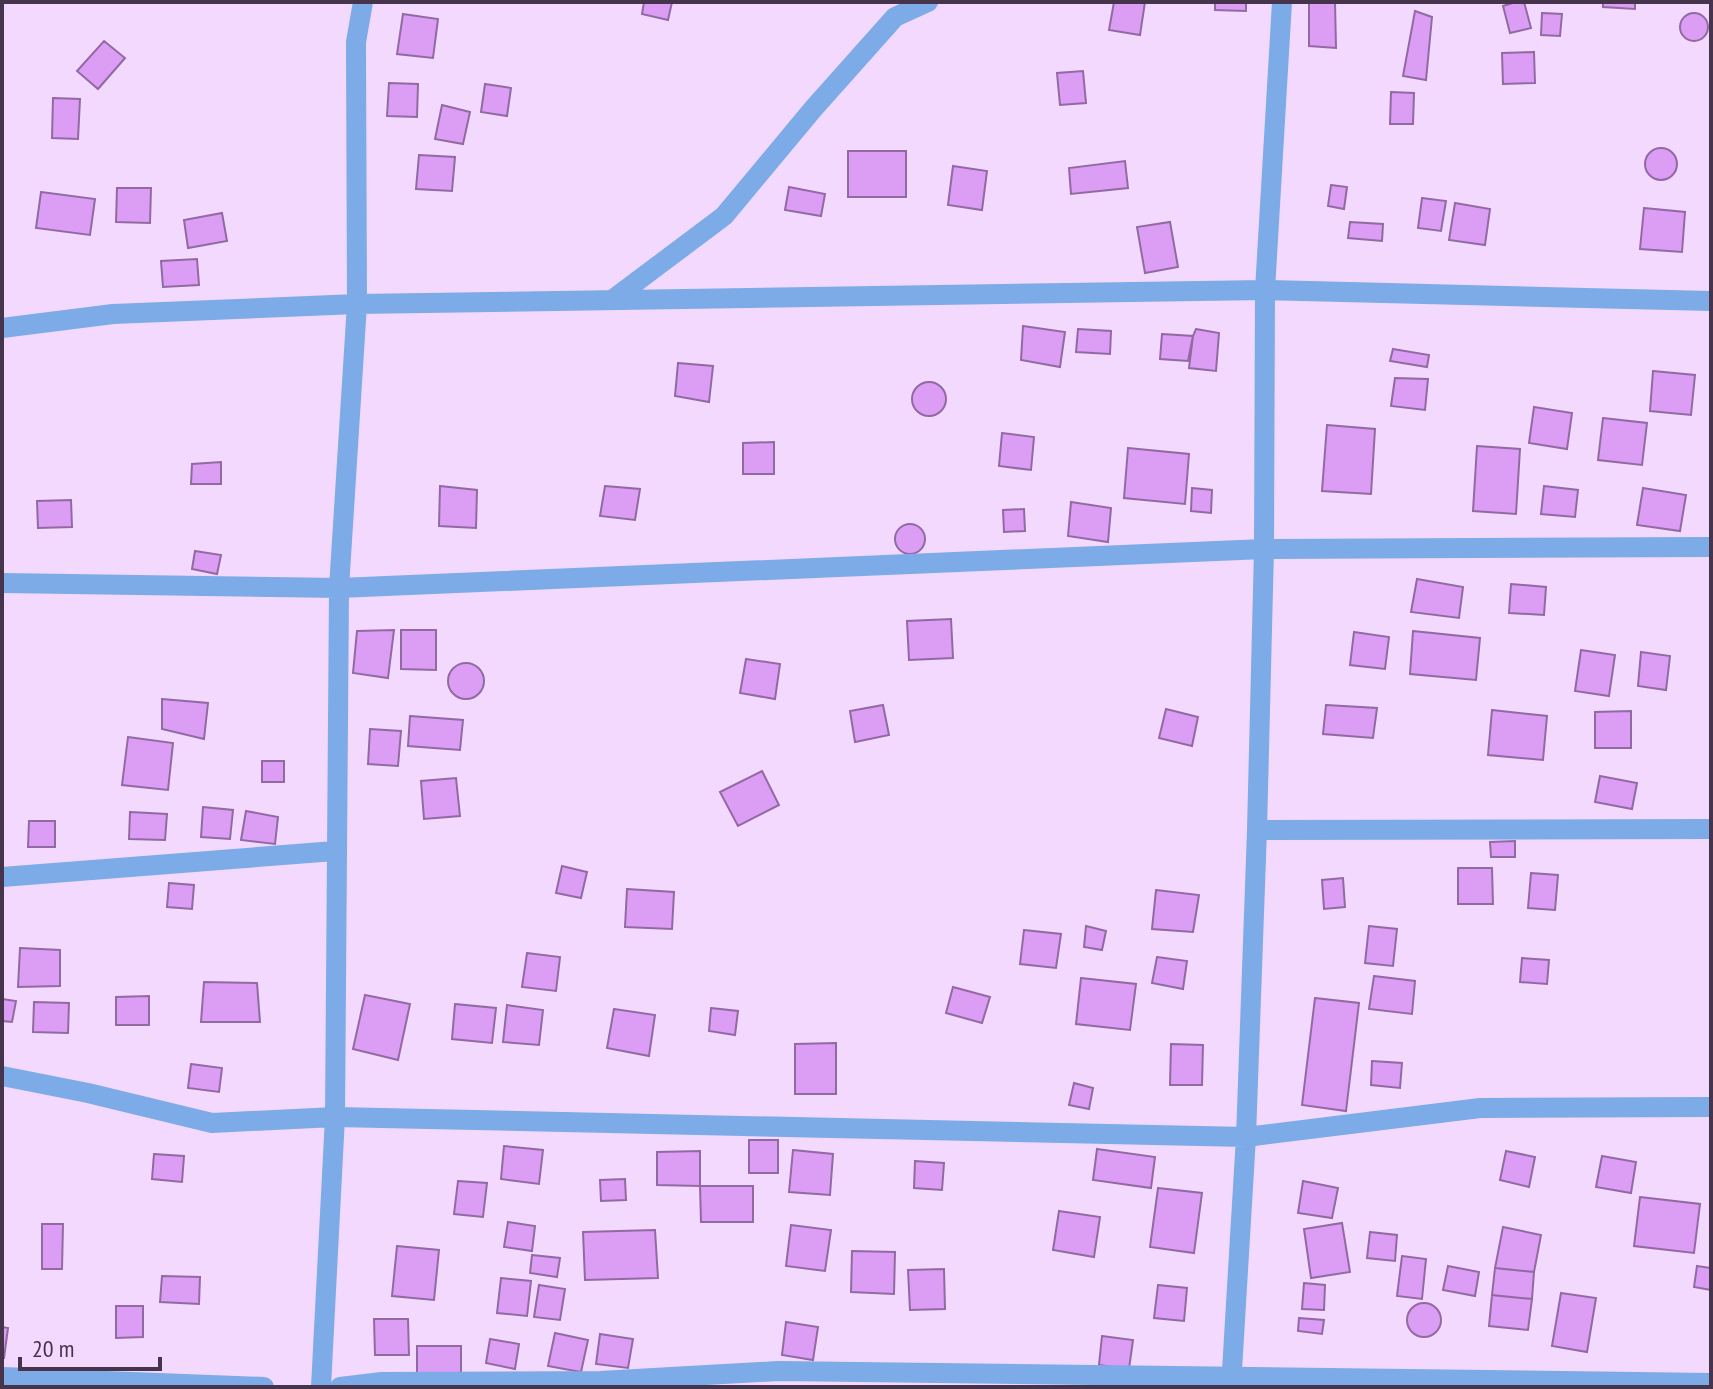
<svg xmlns="http://www.w3.org/2000/svg" width="1713" height="1389" viewBox="0 0 1713 1389" font-family="'PT Sans Narrow',sans-serif">
  <style>
    .building { fill: #db9ef4; stroke: #926aa3; stroke-width: 2 }
    .lines { fill: none; stroke-linecap: round; stroke-linejoin: round }
    .minor { stroke: #7cabe8; stroke-width: 20 }
  </style>
  <rect width="100%" height="100%" fill="#f3d9fe"/>
  <path class="building" d="M644,2H672L668,20L642,14Z
    M1114,2H1145L1140,35L1109,30Z
    M1215,2H1246V11L1215,10Z
    M1309,2H1335L1336,48L1309,46Z
    M1516,2H1524L1531,28L1510,33L1503,6Z
    M1603,2H1635V9L1603,7Z
    M1415,11L1432,17L1426,80L1403,76Z
    M1680 27a14 14 0 1 1 28 0a14 14 0 1 1-28 0Z
    M1542,13L1562,14L1560,36L1541,35Z
    M403,14L438,19L433,58L397,54Z
    M104,41L125,58L98,89L77,71Z
    M1534,52L1535,83L1503,84L1502,53Z
    M1083,71L1086,103L1060,105L1057,73Z
    M389,83L418,84L417,117L387,116Z
    M485,84L511,88L507,116L481,112Z
    M1391,92L1414,93L1413,124H1390Z
    M53,98L80,99L78,139L52,138Z
    M442,105L470,112L463,144L435,139Z
    M1645 164a16 16 0 1 1 32 0a16 16 0 1 1-32 0Z
    M848,151H906V197H848Z
    M419,155L455,157L452,191L416,189Z
    M1125,161L1128,188L1071,194L1069,168Z
    M953,166L987,171L982,210L948,205Z
    M1331,185L1347,187L1344,209L1328,206Z
    M789,187L825,194L821,216L785,210Z
    M117,188H151L150,223L116,222Z
    M41,192L95,199L90,235L36,228Z
    M1422,198L1446,201L1441,231L1418,228Z
    M1455,203L1490,209L1485,245L1449,240Z
    M1644,208L1685,212L1682,252L1640,249Z
    M222,213L227,241L188,248L184,220Z
    M1170,222L1178,267L1145,273L1137,227Z
    M1350,222L1383,224L1382,241L1348,238Z
    M197,259L199,285L163,287L161,261Z
    M1023,326L1065,332L1060,367L1021,360Z
    M1078,329L1111,331L1110,354L1076,352Z
    M1196,329L1219,333L1216,371L1189,368L1193,336Z
    M1162,334L1193,336L1188,361L1160,359Z
    M1393,349L1429,355L1427,367L1390,361Z
    M678,363L713,366L709,402L675,396Z
    M1653,371L1695,375L1691,415L1650,411Z
    M1395,378L1428,379L1425,410L1391,406Z
    M912 399a17 17 0 1 1 34 0a17 17 0 1 1-34 0Z
    M1534,407L1572,413L1567,449L1529,443Z
    M1603,418L1647,423L1642,465L1598,460Z
    M1327,425L1375,429L1371,494L1322,491Z
    M1002,433L1034,437L1031,470L999,466Z
    M774,442V474H743V443Z
    M1477,446L1520,449L1516,514L1473,511Z
    M1128,448L1189,454L1185,504L1124,498Z
    M221,462V484H191L192,464Z
    M440,486L477,490L476,528L439,526Z
    M605,486L640,489L635,520L600,516Z
    M1544,486L1578,490L1575,517L1541,514Z
    M1192,488L1212,490L1211,513L1191,511Z
    M1643,488L1686,495L1680,531L1637,525Z
    M71,500L72,527L38,528L37,501Z
    M1071,502L1111,508L1108,542L1068,536Z
    M1024,509L1025,531L1004,532L1003,510Z
    M895 539a15 15 0 1 1 30 0a15 15 0 1 1-30 0Z
    M195,551L221,555L217,574L192,569Z
    M1417,579L1463,587L1459,618L1411,612Z
    M1511,584L1546,587L1544,615L1509,613Z
    M951,619L953,658L909,660L907,621Z
    M394,630L388,678L353,673L357,631Z
    M401,630H436V670L401,669Z
    M1413,631L1480,638L1476,680L1410,674Z
    M1354,632L1389,637L1385,669L1350,665Z
    M1581,650L1615,655L1609,696L1575,691Z
    M1641,652L1670,656L1666,690L1638,686Z
    M746,659L780,664L775,699L740,693Z
    M448 681a18 18 0 1 1 36 0a18 18 0 1 1-36 0Z
    M162,699L208,703L204,739L162,729Z
    M883,705L889,735L855,742L850,711Z
    M1326,705L1377,708L1373,738L1323,734Z
    M1166,709L1198,717L1192,746L1159,738Z
    M1492,710L1547,716L1543,760L1488,755Z
    M1631,711V748H1595V712Z
    M410,716L463,720L460,750L408,746Z
    M370,729L401,731L398,766L368,764Z
    M128,737L173,743L168,790L122,785Z
    M262,761H284V782H262Z
    M762,771L779,805L738,826L720,792Z
    M1600,776L1637,783L1632,809L1595,802Z
    M456,778L460,816L424,819L421,781Z
    M203,807L233,810L230,839L201,837Z
    M246,811L278,817L275,844L241,840Z
    M130,812L167,814L165,840L129,839Z
    M29,821H55V847H28Z
    M1515,841V857H1491L1490,842Z
    M562,866L587,872L581,898L556,893Z
    M1458,868H1492L1493,904H1458Z
    M1531,873L1558,875L1555,910L1528,908Z
    M1343,878L1345,907L1324,909L1322,880Z
    M169,883L194,885L192,909L167,907Z
    M627,889L674,892L672,929L625,927Z
    M1156,890L1199,895L1193,932L1152,929Z
    M1086,926L1106,931L1102,950L1084,947Z
    M1369,926L1397,929L1393,966L1365,963Z
    M1024,930L1061,934L1056,968L1020,964Z
    M20,948L60,950V986L18,987Z
    M527,953L560,957L556,991L522,987Z
    M1157,957L1187,961L1183,989L1152,983Z
    M1522,958L1549,960L1547,984L1520,982Z
    M1374,976L1415,981L1412,1014L1369,1009Z
    M1081,978L1136,984L1130,1030L1076,1024Z
    M204,982L257,983L260,1022H201Z
    M953,987L990,997L982,1023L946,1013Z
    M365,995L410,1004L398,1060L353,1049Z
    M149,996V1025H116V997Z
    M1315,998L1359,1003L1346,1111L1302,1105Z
    M2,999L16,1001L12,1022L2,1021Z
    M34,1002L69,1003L68,1033L33,1032Z
    M455,1004L496,1008L492,1043L452,1039Z
    M507,1005L543,1010L539,1045L503,1042Z
    M711,1008L738,1011L735,1035L709,1031Z
    M614,1009L655,1015L649,1056L607,1048Z
    M836,1043V1094H795V1044Z
    M1171,1044L1203,1045L1202,1085H1170Z
    M1372,1061L1402,1063L1400,1088L1371,1085Z
    M191,1064L222,1068L219,1092L188,1088Z
    M1074,1083L1093,1088L1089,1109L1069,1105Z
    M749,1140H778V1173H749Z
    M504,1146L543,1150L539,1184L501,1179Z
    M1097,1149L1155,1157L1151,1188L1093,1180Z
    M793,1150L833,1154L830,1195L789,1192Z
    M700,1151V1186L657,1185V1152Z
    M1506,1151L1535,1157L1529,1187L1500,1180Z
    M154,1154L184,1156L182,1182L152,1179Z
    M1602,1156L1636,1162L1631,1193L1596,1187Z
    M915,1161L944,1163L942,1190L914,1188Z
    M625,1179L626,1200L601,1201L600,1180Z
    M458,1181L487,1183L483,1217L454,1214Z
    M1303,1181L1338,1188L1332,1218L1298,1213Z
    M700,1186H753V1222H701Z
    M1158,1188L1202,1193L1194,1253L1150,1247Z
    M1640,1197L1700,1204L1694,1253L1634,1246Z
    M1059,1211L1100,1217L1094,1257L1053,1250Z
    M508,1222L535,1226L532,1251L504,1247Z
    M1342,1223L1350,1272L1311,1278L1304,1229Z
    M42,1224H63L62,1269H42Z
    M791,1225L831,1230L825,1271L786,1266Z
    M1503,1227L1541,1235L1534,1272L1495,1268Z
    M655,1230L658,1278L585,1280L583,1232Z
    M1370,1232L1397,1235L1395,1261L1367,1258Z
    M397,1246L439,1250L434,1300L392,1296Z
    M852,1251L895,1252L894,1294L851,1292Z
    M532,1255L560,1258L557,1277L530,1273Z
    M1402,1256L1426,1259L1422,1299L1397,1296Z
    M1448,1266L1479,1272L1475,1296L1443,1290Z
    M1697,1266L1711,1268V1290L1694,1287Z
    M1495,1268L1534,1272L1532,1299L1492,1295Z
    M944,1269L945,1309L910,1310L908,1270Z
    M162,1276L200,1277L199,1304L160,1302Z
    M501,1278L531,1281L527,1316L497,1313Z
    M1304,1283L1325,1285L1324,1310L1302,1309Z
    M539,1285L565,1289L560,1320L534,1317Z
    M1158,1285L1187,1288L1184,1321L1154,1318Z
    M1561,1293L1596,1298L1587,1352L1552,1346Z
    M1492,1295L1532,1299L1528,1330L1489,1326Z
    M1407 1320a17 17 0 1 1 34 0a17 17 0 1 1-34 0Z
    M116,1306H143V1337L116,1338Z
    M1299,1318L1324,1320L1322,1334L1298,1331Z
    M374,1319H408L409,1355H375Z
    M786,1322L818,1327L813,1360L782,1355Z
    M2,1327L8,1328L4,1358H2Z
    M555,1333L588,1340L581,1372L548,1366Z
    M600,1334L633,1339L628,1368L596,1364Z
    M1102,1336L1133,1340L1129,1369L1099,1365Z
    M490,1339L519,1344L515,1369L486,1363Z
    M417,1346H461V1373H417Z"/>
  <g class="lines">
    <path class="minor" d="M612,300L724,216L813,109L895,17L928,2
      M2,328L113,314L357,304L1265,290L1711,301
      M2,583L339,588L1264,549L1711,547
      M1257,830L1711,829
      M2,877L335,851
      M2,1076L88,1093L212,1123L335,1117L1246,1137L1480,1108L1711,1107
      M2,1377L264,1387
      M321,1387L335,1117L339,588L357,304L356,42L363,2
      M340,1387L382,1382L600,1381L778,1371L1711,1383
      M1231,1387L1246,1137L1257,830L1264,549L1265,290L1282,2"/>
  </g>
  <rect width="1713" height="1389" fill="none" stroke="#46344d" stroke-width="8"/>
  <path d="M20 1357v12h140v-12" fill="none" stroke="#46344d" stroke-width="4"/>
  <text x="32" y="1357" font-size="24" fill="#46344d" stroke="#f3d9fe" stroke-width="6" paint-order="stroke">20 m</text>
</svg>
